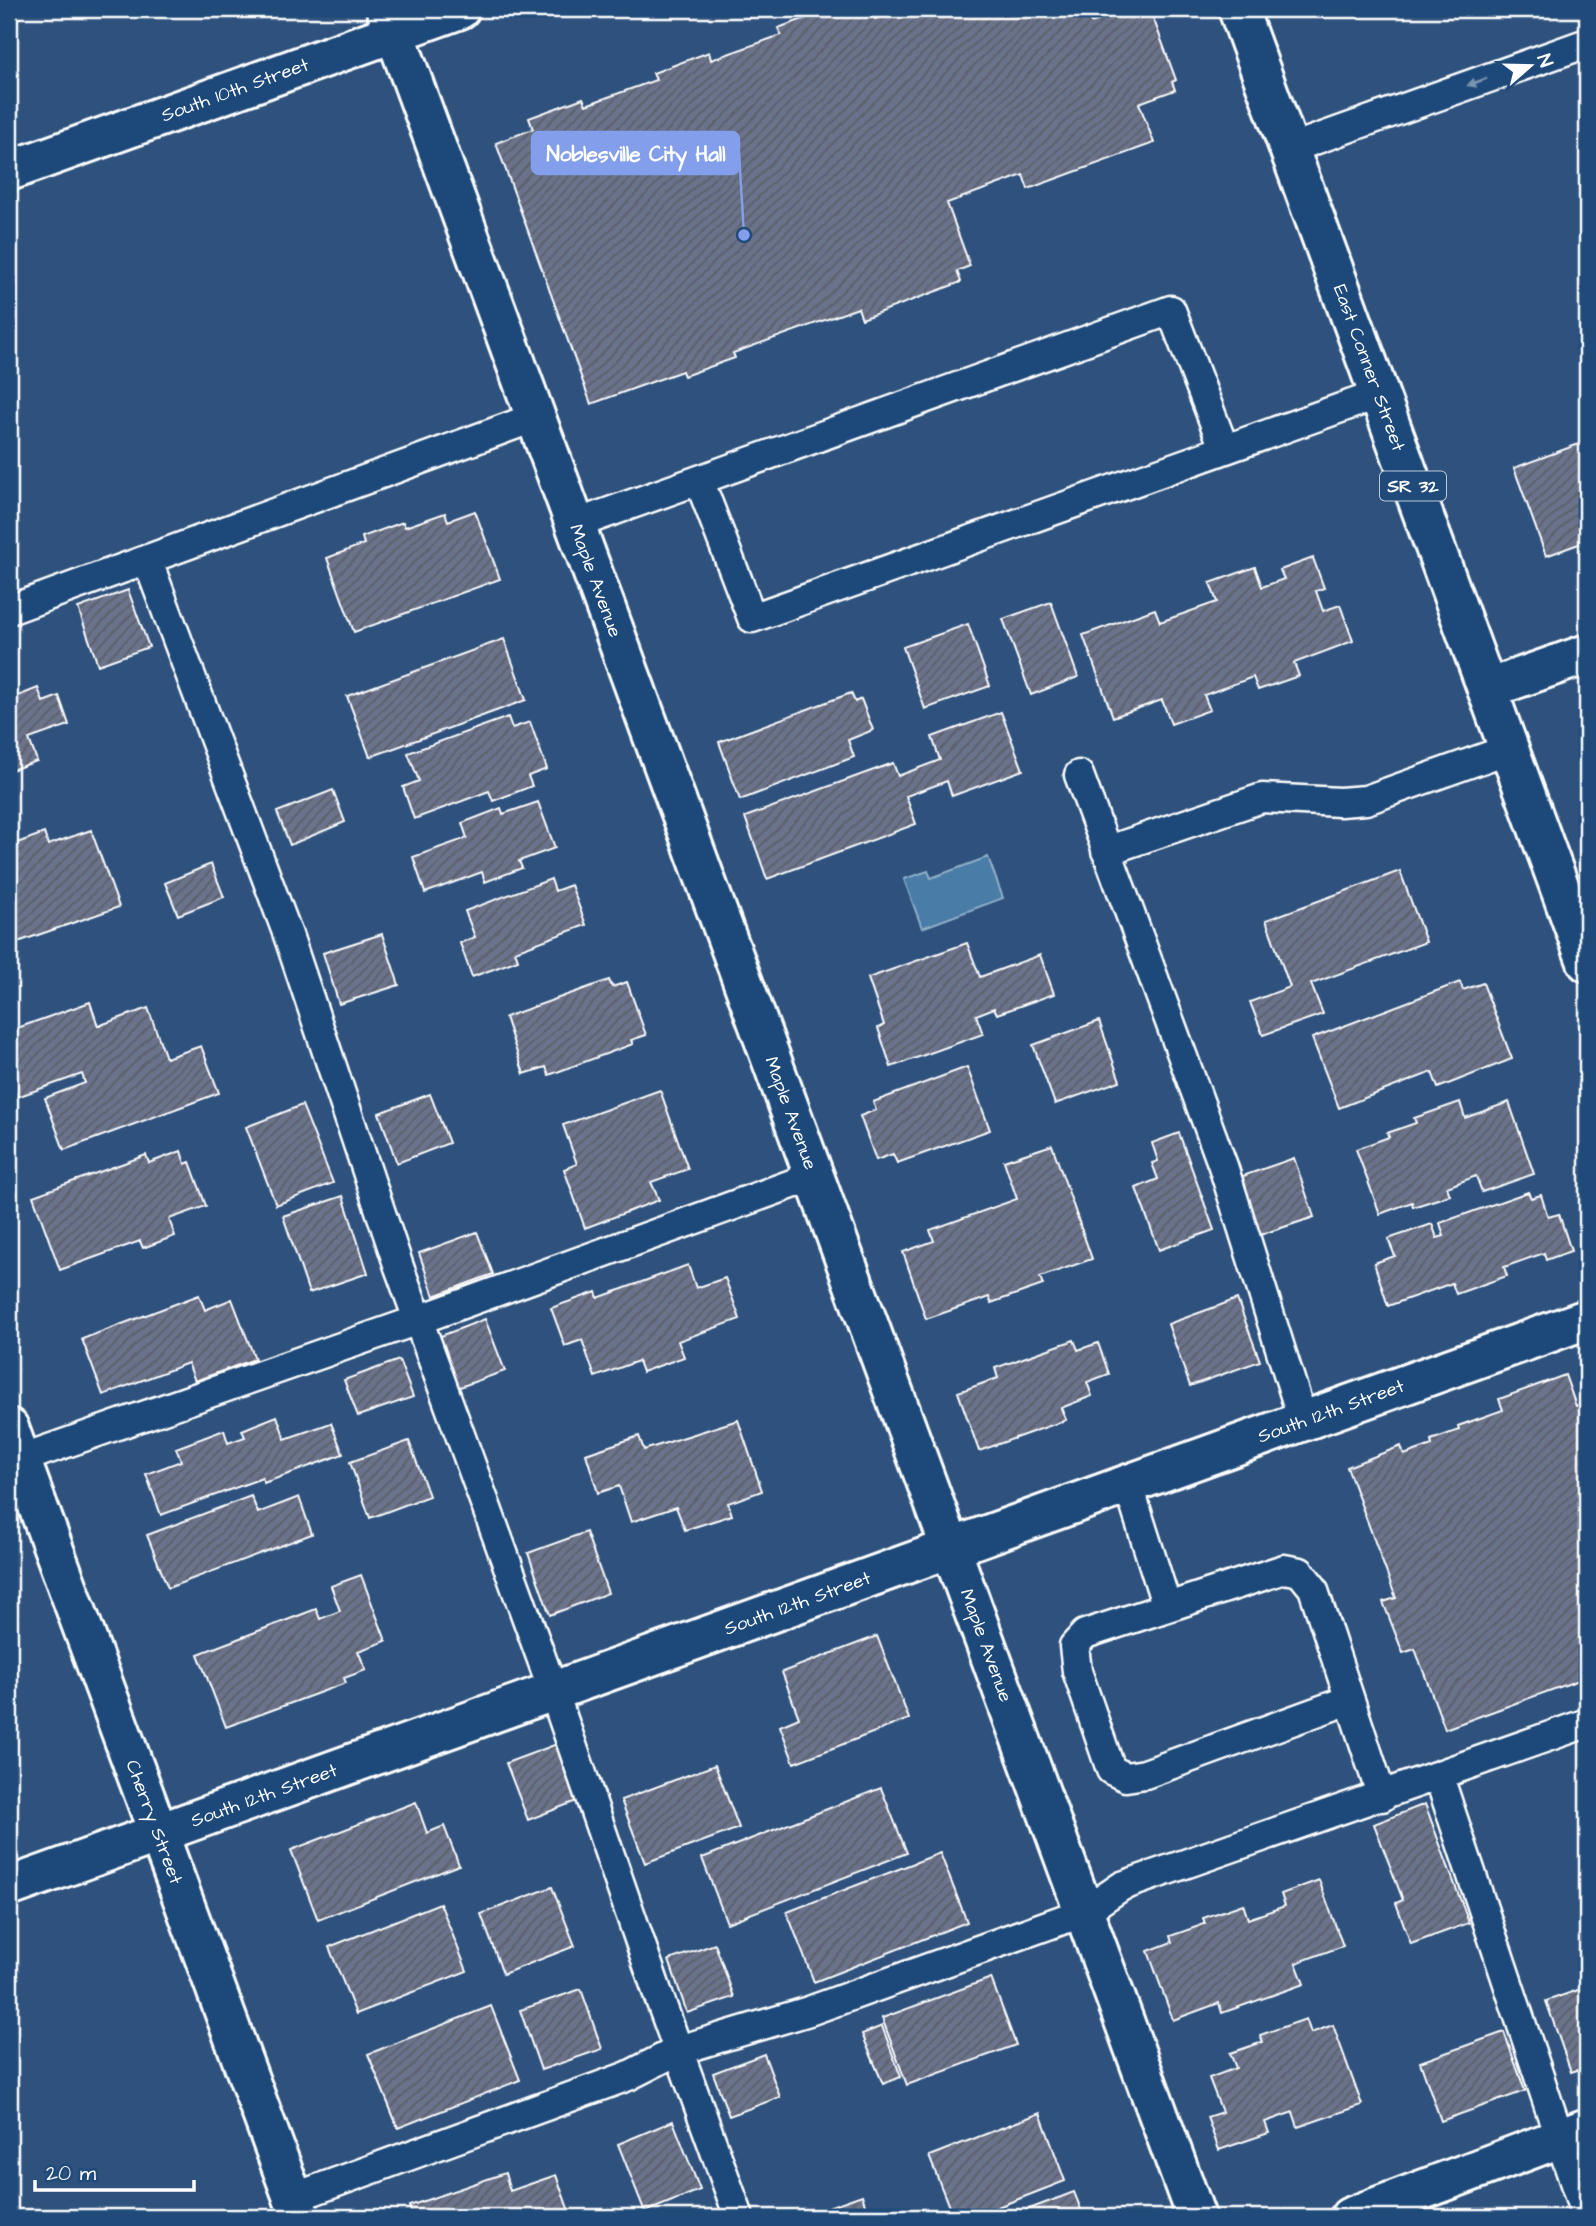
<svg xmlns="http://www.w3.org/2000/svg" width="1596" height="2226" viewBox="0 0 1596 2226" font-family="'Architects Daughter',sans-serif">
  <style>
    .water { fill: #4a7ba7; stroke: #92b0ca; stroke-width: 2 }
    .building { fill: url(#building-hatch); stroke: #fff; stroke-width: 2 }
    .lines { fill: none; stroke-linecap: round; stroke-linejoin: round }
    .lane-casing { stroke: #fff; stroke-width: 33 }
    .street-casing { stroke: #fff; stroke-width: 44 }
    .secondary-casing { stroke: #fff; stroke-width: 44 }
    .primary-casing { stroke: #fff; stroke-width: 44 }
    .lane { stroke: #1f4a7a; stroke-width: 28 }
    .street { stroke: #1f4a7a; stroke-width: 38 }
    .secondary { stroke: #1f4a7a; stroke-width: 38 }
    .primary { stroke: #1f4a7a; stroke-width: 38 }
    .oneway { fill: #7992af }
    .labels { text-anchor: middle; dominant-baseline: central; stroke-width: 7; stroke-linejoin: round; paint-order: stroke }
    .shield { fill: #1f4a7a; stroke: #bcc9d7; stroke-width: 2 }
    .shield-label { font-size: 18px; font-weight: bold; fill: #fff }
    .street-label { font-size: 19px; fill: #fff; stroke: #1f4a7a }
    .leader { fill: none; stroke: #839eea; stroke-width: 2.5 }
    .callout-dot { fill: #839eea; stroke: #1f4a7a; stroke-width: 2.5 }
    .callout { fill: #839eea; stroke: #839eea; stroke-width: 2.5 }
    .callout-label { font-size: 21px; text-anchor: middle; font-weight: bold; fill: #fff }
  </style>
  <defs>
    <pattern id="building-hatch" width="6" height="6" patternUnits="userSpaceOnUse" patternTransform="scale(1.75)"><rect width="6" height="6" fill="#6b738b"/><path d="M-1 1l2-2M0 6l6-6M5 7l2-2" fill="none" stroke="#5a5e68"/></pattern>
  </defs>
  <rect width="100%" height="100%" fill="#2e527d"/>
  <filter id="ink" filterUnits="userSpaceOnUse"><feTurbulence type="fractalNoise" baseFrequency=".0143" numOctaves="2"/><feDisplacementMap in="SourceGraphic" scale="14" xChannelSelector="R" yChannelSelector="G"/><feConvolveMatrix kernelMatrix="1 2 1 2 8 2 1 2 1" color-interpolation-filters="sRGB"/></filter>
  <g filter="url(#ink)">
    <path class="water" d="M988,857L1003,898L922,928L904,879L928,871L931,878Z"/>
    <path class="building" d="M831,9H835L837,14L852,9H871L875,19L902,9H1086L1091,23L1130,9H1145L1147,14L1151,12L1176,80L1172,82L1175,90L1139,103L1154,143L1028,189L1023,175L947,203L970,266L957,271L961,282L862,319L858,308L733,353L735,358L684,376L682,371L591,404L496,143L533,129L529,118L583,98L586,105L656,80L653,73L709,52L711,60L781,35L778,28Z
      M1587,441V541L1546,556L1514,468Z
      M475,511L500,579L354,632L327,558L364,544L362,537L403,522L405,527L445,513L448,521Z
      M1313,558L1324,588L1316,591L1323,611L1340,605L1353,641L1294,663L1299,676L1258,690L1253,677L1204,695L1210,710L1171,724L1162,700L1113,717L1083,635L1155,609L1160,622L1217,602L1210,583L1255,567L1262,587L1284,579L1280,570Z
      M128,590L149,647L98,665L78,608Z
      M1051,602L1078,677L1031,695L1003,619Z
      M968,624L990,686L925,709L903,647Z
      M504,639L526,700L370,757L347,696Z
      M9,686L13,698L38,688L43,702L59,696L69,725L29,739L37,761L9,771Z
      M851,693L855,702L861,699L873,730L848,740L854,757L740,800L719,742Z
      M1001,712L1023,770L952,796L947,781L906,796L916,824L767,879L745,817L893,763L898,776L940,760L932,737Z
      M508,717L512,728L530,722L547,769L528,776L532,786L493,801L489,791L414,819L403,787L419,781L408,753Z
      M333,790L345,822L290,845L277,812Z
      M538,802L555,848L519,861L522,868L485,882L482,872L425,893L413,857L467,838L462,823L501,808L503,814Z
      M91,830L119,907L9,945V846L44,833L48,845Z
      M211,864L224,897L178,915L165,883Z
      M1400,871L1426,942L1311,984L1323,1014L1263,1035L1250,1002L1290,987L1266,920Z
      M551,879L555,891L571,885L586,925L515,951L518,960L472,977L460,943L475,937L465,911Z
      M382,934L399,985L339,1004L323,953Z
      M967,943L980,977L1040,955L1054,994L997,1014L994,1008L976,1015L983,1034L891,1067L878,1028L884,1025L868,978Z
      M609,980L612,987L627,982L646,1035L631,1040L633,1044L549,1075L546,1067L524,1074L505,1017Z
      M1460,982L1463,990L1483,983L1512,1059L1438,1088L1432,1072L1339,1108L1312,1038Z
      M90,1002L98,1026L148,1008L166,1058L201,1046L219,1093L64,1150L45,1098L85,1083L82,1074L17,1097L9,1074V1031Z
      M1099,1021L1120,1081L1055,1104L1033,1045Z
      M967,1067L990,1130L897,1163L893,1154L876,1160L860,1116L876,1110L873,1102Z
      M660,1090L688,1169L651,1182L659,1200L585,1228L564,1169L577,1164L563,1125Z
      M430,1094L449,1143L397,1163L379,1113Z
      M1460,1102L1465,1118L1509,1102L1534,1174L1482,1192L1476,1176L1447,1187L1450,1195L1413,1207L1412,1202L1380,1214L1356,1149L1389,1137L1387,1133L1416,1123L1414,1118Z
      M302,1105L333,1183L276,1205L246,1127Z
      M1179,1133L1214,1230L1159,1250L1136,1188L1158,1179L1152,1163L1158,1161L1152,1143Z
      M1052,1145L1092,1259L1040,1277L1043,1285L991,1303L989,1297L926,1319L903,1252L934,1241L930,1230L1017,1199L1004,1161Z
      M181,1151L185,1164L190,1162L206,1206L169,1219L175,1236L143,1248L140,1241L60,1270L33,1196L146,1155L149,1163Z
      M1294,1158L1314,1217L1260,1235L1240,1177Z
      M1528,1192L1531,1198L1541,1195L1548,1217L1559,1214L1571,1251L1546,1260L1544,1253L1504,1267L1507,1276L1456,1294L1452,1283L1388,1306L1374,1263L1395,1256L1388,1239L1432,1224L1437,1238L1444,1236L1440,1223Z
      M343,1196L368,1273L309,1293L283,1216Z
      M477,1232L493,1274L434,1296L419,1253Z
      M688,1265L696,1288L725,1278L740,1319L678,1341L684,1357L642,1372L638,1361L595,1377L582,1340L565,1346L551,1308L596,1292L598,1298Z
      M199,1295L205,1310L232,1299L255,1359L195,1381L188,1363L103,1395L82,1339Z
      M1237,1299L1260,1361L1190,1386L1168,1324Z
      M485,1319L505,1371L457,1388L438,1337Z
      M1074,1340L1078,1350L1098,1343L1109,1374L1087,1382L1092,1396L1061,1408L1066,1420L979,1451L958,1392L998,1378L995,1368Z
      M399,1360L413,1397L358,1416L344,1380Z
      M1565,1375L1576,1406L1587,1402V1677L1445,1729L1415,1649L1403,1653L1383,1602L1396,1598L1347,1467L1401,1446L1404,1455L1432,1445L1431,1440L1459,1430L1458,1426L1503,1410L1499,1399Z
      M277,1416L285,1439L331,1423L343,1454L264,1483L262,1478L161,1515L146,1474L181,1461L176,1448L224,1430L228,1443L245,1437L242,1430Z
      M738,1420L762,1491L728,1503L732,1515L685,1530L676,1507L631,1522L619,1486L598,1493L586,1454L639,1436L644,1450Z
      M409,1441L429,1496L370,1518L350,1462Z
      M251,1496L258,1513L299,1497L312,1534L168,1588L147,1535Z
      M586,1532L608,1593L550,1615L528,1553Z
      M361,1575L386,1641L358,1651L366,1670L344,1678L346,1683L226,1727L198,1654L316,1609L320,1619L340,1611L331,1586Z
      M877,1636L909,1719L794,1763L780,1726L799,1718L782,1672Z
      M557,1744L579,1800L528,1820L506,1763Z
      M715,1765L739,1828L645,1863L621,1800Z
      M881,1788L907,1853L727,1923L702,1858Z
      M416,1802L427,1833L444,1826L459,1865L318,1920L291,1850Z
      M1425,1804L1469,1923L1411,1944L1396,1903L1403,1900L1374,1824Z
      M940,1853L967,1922L814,1982L787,1912Z
      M1319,1880L1343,1946L1296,1963L1304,1984L1222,2013L1219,2003L1173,2020L1148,1951L1172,1942L1170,1936L1205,1924L1203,1918L1243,1904L1248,1919L1285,1906L1281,1894Z
      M552,1887L575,1946L503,1974L481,1914Z
      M440,1903L467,1971L356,2014L329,1947Z
      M715,1944L734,1997L687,2013L669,1960Z
      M991,1978L1016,2045L907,2085L882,2018Z
      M1587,1987V2067L1571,2072L1546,2001Z
      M581,1989L602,2049L541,2070L520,2010Z
      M491,2006L520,2080L398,2128L368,2054Z
      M1306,2019L1311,2033L1333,2025L1362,2105L1298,2127L1293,2112L1265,2122L1269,2133L1219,2150L1207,2117L1222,2112L1209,2078L1236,2068L1230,2053L1263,2042L1260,2035Z
      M882,2026L901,2077L883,2084L862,2034Z
      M1504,2032L1525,2091L1441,2121L1420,2062Z
      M764,2054L780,2097L729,2116L713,2073Z
      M1040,2113L1065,2181L972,2217H953L929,2156Z
      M673,2121L700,2190L645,2212L618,2144Z
      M505,2173L510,2191L556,2175L571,2217H413L409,2206Z
      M1074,2192L1084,2217H1008Z
      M862,2195L869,2217H813L811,2213Z"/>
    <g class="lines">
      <defs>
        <path id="lane" d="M1289,149L1587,43
          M699,480L1171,310L1224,448
          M576,524L699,480L752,618L1380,394
          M147,559L288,935L399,1267L553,1690L659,1997L739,2217
          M9,610L536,417
          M1079,775L1223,1166L1303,1421
          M1106,851L1262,798L1340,802L1366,800L1509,749
          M9,1463L418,1320L814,1176
          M1128,1484L1167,1607
          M1349,1700L1145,1774L1126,1777L1111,1770L1077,1671L1074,1646L1085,1634L1284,1569L1300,1572L1313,1588L1382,1797
          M1439,1777L1586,2217
          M293,2198L628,2076L679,2050L809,2011L1084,1912L1122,1886L1587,1723"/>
        <g id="street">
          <path id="s1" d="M386,9L1196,2217"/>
          <path d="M1487,689L1587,654"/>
          <path id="s2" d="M9,1428L300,2217"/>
          <path id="s3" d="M9,1887L1587,1319"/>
          <path d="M1350,2217L1587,2128"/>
        </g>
        <g id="secondary">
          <path id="s4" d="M9,171L460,9"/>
        </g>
        <g id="primary">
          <path id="s5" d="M1238,9L1587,962"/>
        </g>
      </defs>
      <use href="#lane" class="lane-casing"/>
      <use href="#street" class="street-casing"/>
      <use href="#secondary" class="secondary-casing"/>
      <use href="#primary" class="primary-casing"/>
      <use href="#lane" class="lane"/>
      <use href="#street" class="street"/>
      <use href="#secondary" class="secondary"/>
      <use href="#primary" class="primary"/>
    </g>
    <defs><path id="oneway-solid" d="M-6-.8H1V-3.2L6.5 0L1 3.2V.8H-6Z" transform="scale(1.75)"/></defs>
    <use class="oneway" href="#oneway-solid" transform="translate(1477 82) rotate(160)"/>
  </g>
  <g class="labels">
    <rect class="shield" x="1380" y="471.5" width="66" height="29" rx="5"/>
    <g class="shield-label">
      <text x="1413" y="486">SR 32</text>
    </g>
    <g class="street-label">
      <text stroke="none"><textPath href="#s4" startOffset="240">South 10th Street</textPath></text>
      <text stroke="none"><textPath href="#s5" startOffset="382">East Conner Street</textPath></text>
      <text stroke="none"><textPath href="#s1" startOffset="609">Maple Avenue</textPath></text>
      <text stroke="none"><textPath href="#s1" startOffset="1176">Maple Avenue</textPath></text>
      <text stroke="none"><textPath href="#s3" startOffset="1405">South 12th Street</textPath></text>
      <text stroke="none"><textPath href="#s3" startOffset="838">South 12th Street</textPath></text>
      <text stroke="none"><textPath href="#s1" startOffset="1743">Maple Avenue</textPath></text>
      <text stroke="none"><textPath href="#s3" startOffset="271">South 12th Street</textPath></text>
      <text stroke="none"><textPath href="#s2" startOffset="420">Cherry Street</textPath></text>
    </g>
  </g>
  <path class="leader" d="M744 235L739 153"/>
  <circle class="callout-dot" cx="744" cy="235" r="7"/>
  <rect class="callout" x="532" y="132" width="207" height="42" rx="7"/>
  <g class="callout-label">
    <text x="636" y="161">Noblesville City Hall</text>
  </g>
  <rect width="1596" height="2226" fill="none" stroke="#1f4a7a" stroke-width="35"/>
  <rect x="18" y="18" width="1561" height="2191" fill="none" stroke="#fff" stroke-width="2.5" filter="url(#ink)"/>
  <g transform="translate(1530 66) rotate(70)" stroke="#1f4a7a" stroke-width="5" paint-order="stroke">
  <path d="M0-5L12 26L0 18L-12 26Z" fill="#ffffff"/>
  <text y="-10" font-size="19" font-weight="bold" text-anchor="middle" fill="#ffffff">N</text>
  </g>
  <path d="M35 2180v10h159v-10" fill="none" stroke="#ffffff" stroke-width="3.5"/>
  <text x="46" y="2180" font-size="21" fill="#ffffff" stroke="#1f4a7a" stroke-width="5" paint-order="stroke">20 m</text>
</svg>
